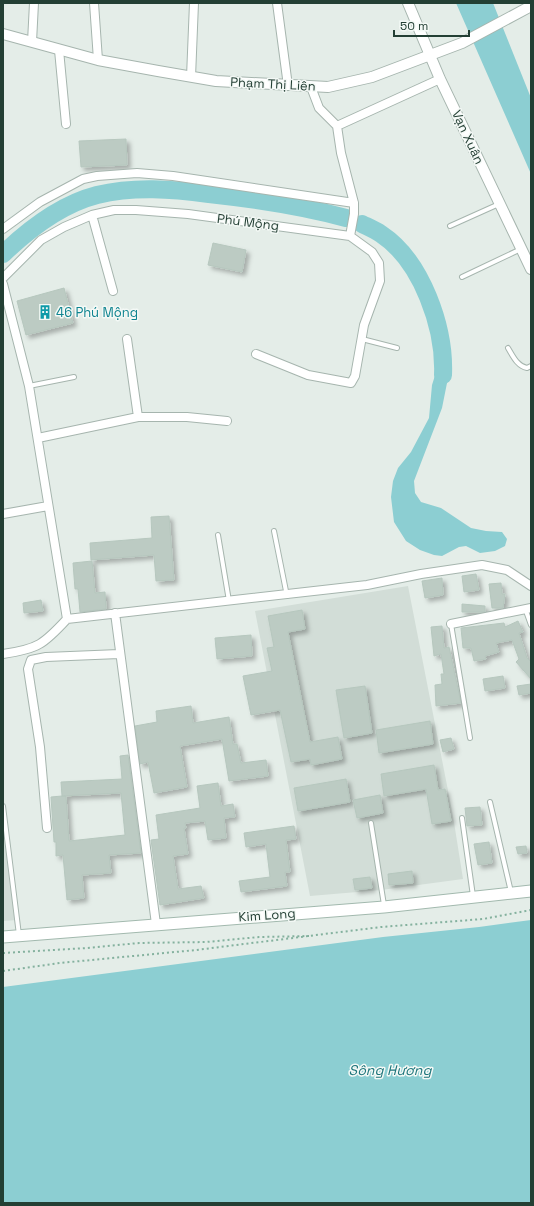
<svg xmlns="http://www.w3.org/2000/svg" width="534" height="1206" viewBox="0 0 534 1206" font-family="'Space Grotesk',sans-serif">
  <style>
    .built { fill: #d2ddd7 }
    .water { fill: #8cced2 }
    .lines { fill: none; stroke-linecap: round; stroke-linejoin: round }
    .river { stroke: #8cced2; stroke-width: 18 }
    .building { fill: #bccbc3; stroke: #b6c7be; fill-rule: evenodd; filter: url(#shadow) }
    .service-casing { stroke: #a6b5ae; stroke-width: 6 }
    .minor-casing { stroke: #a6b5ae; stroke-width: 10 }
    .tertiary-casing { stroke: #a6b5ae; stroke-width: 12 }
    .secondary-casing { stroke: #a2b9ae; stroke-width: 13 }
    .path { stroke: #84b19e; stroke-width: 2; stroke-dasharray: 2 3; stroke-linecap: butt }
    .service { stroke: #fff; stroke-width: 4 }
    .minor { stroke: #fff; stroke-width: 8 }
    .tertiary { stroke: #fff; stroke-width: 10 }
    .secondary { stroke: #fff; stroke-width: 11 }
    .labels { text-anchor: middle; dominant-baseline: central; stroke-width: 3; stroke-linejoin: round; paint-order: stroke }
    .street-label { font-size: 13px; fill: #233f34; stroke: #f4f9f6 }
    .culture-label { font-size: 13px; fill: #0d838f; stroke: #f4f9f6; text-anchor: start }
    .water-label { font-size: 14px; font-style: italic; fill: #1d757b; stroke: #f4f9f6 }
  </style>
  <defs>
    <filter id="shadow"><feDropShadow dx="3.5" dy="3.5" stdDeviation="2" flood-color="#0004"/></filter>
  </defs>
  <rect width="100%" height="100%" fill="#e4ede8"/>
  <path class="built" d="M408,586L453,816L463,879L381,890L310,896L255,611Z
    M3,804L17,920L3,921Z"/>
  <path class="water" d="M456,3H493L531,98V174Z
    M443,350L449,365V373L442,408L414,481L415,493L421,502L441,508L471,528L486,531L502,532L507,539L505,546L495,551L480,553L466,546L459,547L442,556L434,555L420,550L406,541L394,522L391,497L393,481L398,468L411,452L429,418L432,385Z
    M531,920V1203H3V987L383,937L479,927Z"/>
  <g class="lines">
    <path class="river" d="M362,224C368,227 375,230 381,234C422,261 445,328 443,375
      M3,254C29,229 62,204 97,195C134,186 172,189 209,194C255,199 301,206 346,218"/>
  </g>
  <path class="building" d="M126,139L127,165L81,167L79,141Z
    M213,243L246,250L242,272L208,265Z
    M64,288L73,323L26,335L17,301Z
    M169,516L174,580L156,581L154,555L91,560L90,543L152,538L151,517Z
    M92,561L95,593L105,592L106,609L80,612L78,589H75L73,563Z
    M476,574L479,590L464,592L462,576Z
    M442,578L443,595L425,598L422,581Z
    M501,583L502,594H505L503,608H492L489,584Z
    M41,600L43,611L24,613L23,603Z
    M462,604L485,606V612H462Z
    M302,610L305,629L288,632L310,742L338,737L342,759L311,765L310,759L291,762L280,710L251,715L243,676L272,671L267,648L274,647L268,616Z
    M518,621L523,632L519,633L527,658L531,662V679L516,662L519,659L512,640L496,643L499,652L485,656L486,659L474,661L471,648H463L461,628L504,623L505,627Z
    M442,626L444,648L449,647L461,703L436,706L435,685L442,684L441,674H444L441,654L434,656L431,627Z
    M251,635L252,656L217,659L215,638Z
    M503,676L505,688L485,691L483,679Z
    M531,684V693L519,695L517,686Z
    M365,686L372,733L344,738L336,690Z
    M191,706L193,723L229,717L233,744H237L241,763L266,760L268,776L229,781L222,739L180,746L187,787L154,793L148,762L140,764L135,726L157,722L156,711Z
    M430,721L433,744L379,753L376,730Z
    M451,738L454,749L443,752L440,740Z
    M128,755L141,853L109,855L111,873L82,875L84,898L67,900L63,855L56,856V842H54L51,797L62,796L61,782L122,779L120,756ZM121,793L125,835L69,841L66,796H62Z
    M434,765L438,790L445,789L451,821L432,824L426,789L384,796L381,774Z
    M346,779L350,802L298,811L294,788Z
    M218,783L221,806L233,804L235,817L224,818L226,838L208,840L205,821L185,823L186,828H184L188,854L173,856L178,889L201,886L204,898L160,905L151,840L159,839L156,815L200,808L197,786Z
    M380,795L383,813L357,818L353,800Z
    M480,807L482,825L467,826L465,808Z
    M294,826L296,839L286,840L290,872H285L287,886L241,892L239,881L270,877L266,844L246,847L244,833Z
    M489,842L492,863L478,865L474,844Z
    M526,846L527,853L518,854L516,847Z
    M412,871L413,883L389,885L388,874Z
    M370,877L372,888L355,890L353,879Z"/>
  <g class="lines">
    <defs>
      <path id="service" d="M450,226L499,204
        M462,277L521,249
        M362,339L397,348
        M508,348C513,356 517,366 527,368L531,366
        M29,386L74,377
        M274,531L287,596
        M218,535L229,601
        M526,611L531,625
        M451,624L470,738
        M490,802L511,892
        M3,806L19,935
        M462,818L473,896
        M371,823L384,905"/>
      <path id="minor" d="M94,3L98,60
        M277,3L288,86
        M32,42L34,3
        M59,50L66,124
        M191,77L194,3
        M311,87L319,108L337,126
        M92,215L113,291
        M3,229L40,202L83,179L97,176L137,173L173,176L354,203
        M350,236L354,214V203L341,153L337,126L440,79
        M3,278L41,240L64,227L92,215L114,210H136L188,214L350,236L372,252L379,263L380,281L364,325L355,376L351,383L308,375L256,354
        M3,284L29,386L67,619L367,585L421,574L482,565L507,570L531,586
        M127,339L138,417
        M38,438L138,417H187L227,421
        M3,514L48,506
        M115,613L156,924
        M451,624L531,608
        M3,654C38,649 44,644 67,619
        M47,828L40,747L28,669L31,660L46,657L119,654"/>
      <path id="tertiary" d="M408,3L440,79L531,269
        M3,34L98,60L158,71L216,81L328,87L372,77L462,43L531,6"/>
      <path id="secondary" d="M3,937L384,907L531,891"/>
    </defs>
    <use href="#service" class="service-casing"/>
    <use href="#minor" class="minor-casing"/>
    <use href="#tertiary" class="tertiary-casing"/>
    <use href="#secondary" class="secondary-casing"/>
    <path class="path" d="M3,953L87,948L139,943L206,942L259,937L309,936
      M3,971L60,963L196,950L381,927L483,919L531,910"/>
    <use href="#service" class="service"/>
    <use href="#minor" class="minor"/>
    <use href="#tertiary" class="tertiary"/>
    <use href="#secondary" class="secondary"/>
  </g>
  <defs>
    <symbol id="building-bare" viewBox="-9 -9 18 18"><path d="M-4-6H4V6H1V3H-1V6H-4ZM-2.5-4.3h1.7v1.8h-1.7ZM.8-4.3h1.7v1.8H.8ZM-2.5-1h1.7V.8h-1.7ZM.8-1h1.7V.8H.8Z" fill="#0f9aa8" stroke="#f4f9f6" stroke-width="2.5" paint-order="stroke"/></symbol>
  </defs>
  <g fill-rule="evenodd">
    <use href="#building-bare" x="35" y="302" width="20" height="20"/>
  </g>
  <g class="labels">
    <g class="street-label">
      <text transform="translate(273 84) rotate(3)">Phạm Thị Liên</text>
      <text transform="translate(468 137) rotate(65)">Vạn Xuân</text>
      <text transform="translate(248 222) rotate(7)">Phú Mộng</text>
      <text transform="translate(267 915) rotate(-4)">Kim Long</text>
    </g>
    <g class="culture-label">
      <text x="56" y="312">46 Phú Mộng</text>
    </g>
    <g class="water-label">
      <text x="390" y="1070">Sông Hương</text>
    </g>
  </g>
  <rect width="534" height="1206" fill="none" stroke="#233f34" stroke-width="8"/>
  <path d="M394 30v6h75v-6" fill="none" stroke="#233f34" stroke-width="2"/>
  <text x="400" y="30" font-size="12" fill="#233f34" stroke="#f4f9f6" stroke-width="3" paint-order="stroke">50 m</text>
</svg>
